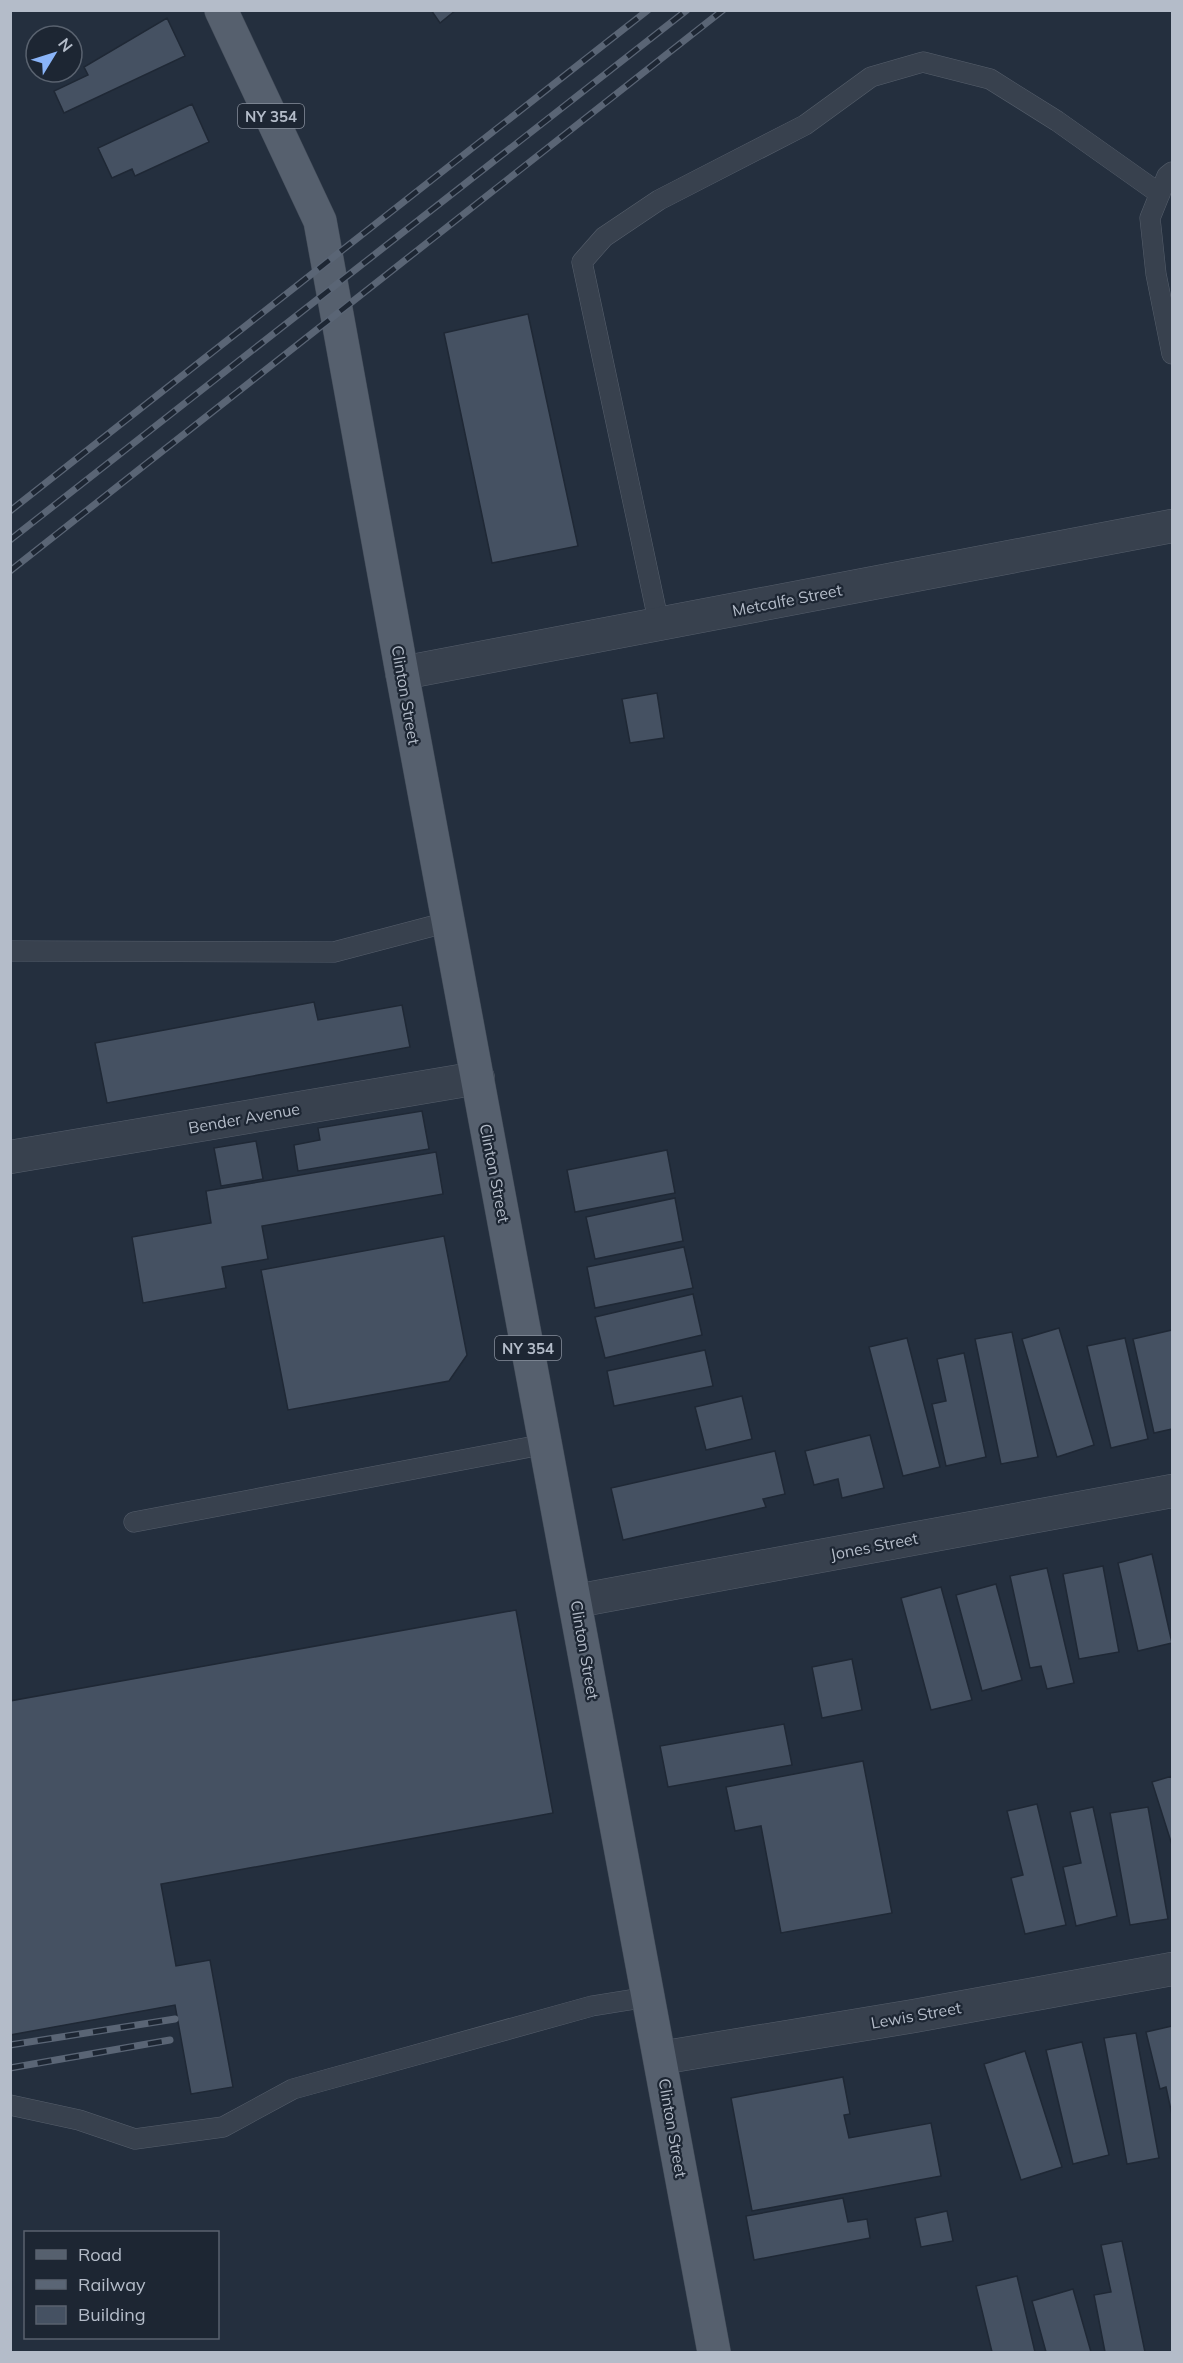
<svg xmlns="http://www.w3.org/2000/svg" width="1183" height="2363" viewBox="0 0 1183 2363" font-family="Mulish,sans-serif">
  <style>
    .building { fill: #455162; stroke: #1f2835; stroke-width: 1.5 }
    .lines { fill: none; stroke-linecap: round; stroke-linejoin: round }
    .service-casing { stroke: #565f6c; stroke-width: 21 }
    .minor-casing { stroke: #565f6c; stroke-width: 34 }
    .primary-casing { stroke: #414a57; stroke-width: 34 }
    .service { stroke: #38414e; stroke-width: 20 }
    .minor { stroke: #38414e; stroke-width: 33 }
    .primary { stroke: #56606e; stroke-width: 33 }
    .rail-casing { stroke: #5a6575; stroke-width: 7 }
    .rail { stroke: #1d2633; stroke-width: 4.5; stroke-dasharray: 14; stroke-linecap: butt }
    .labels { text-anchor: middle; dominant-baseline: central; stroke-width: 4.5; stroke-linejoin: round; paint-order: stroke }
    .shield { fill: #1d2633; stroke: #878f9c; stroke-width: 1.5 }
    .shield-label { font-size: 15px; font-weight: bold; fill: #b4bcc9 }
    .street-label { font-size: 16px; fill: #b4bcc9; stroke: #1d2633 }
  </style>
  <rect width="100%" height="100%" fill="#242f3e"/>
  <path class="building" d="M431,10H456L440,23Z
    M167,18L185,56L64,113L54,91L88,75L84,67Z
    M192,104L209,142L135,176L132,169L112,178L98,148Z
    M528,314L578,546L492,563L444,333Z
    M657,693L664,738L630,743L622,699Z
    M314,1002L318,1020L402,1005L410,1047L107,1103L95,1043Z
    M422,1111L429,1149L298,1171L294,1145L320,1140L318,1128Z
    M256,1141L263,1179L221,1186L214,1148Z
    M667,1150L675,1193L575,1212L567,1170Z
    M436,1152L443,1194L262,1226L268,1259L222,1267L226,1288L143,1303L132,1237L211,1223L206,1191Z
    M675,1198L683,1241L595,1259L586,1217Z
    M444,1236L467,1355L449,1381L288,1410L261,1270Z
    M684,1247L693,1288L595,1308L587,1267Z
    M693,1294L702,1335L605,1358L595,1317Z
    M1059,1328L1094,1445L1057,1457L1022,1339Z
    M1172,1330V1429L1154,1433L1133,1339Z
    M1012,1332L1038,1457L1001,1464L975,1339Z
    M907,1338L940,1467L903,1476L869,1347Z
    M1125,1338L1148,1439L1111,1448L1087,1346Z
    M705,1350L713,1386L614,1406L607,1371Z
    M964,1353L986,1457L946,1466L932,1404L946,1401L937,1359Z
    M742,1396L752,1439L706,1450L695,1407Z
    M870,1435L884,1488L842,1498L838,1479L814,1485L805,1451Z
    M775,1451L785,1494L763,1499L766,1507L623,1540L611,1488Z
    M1152,1554L1172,1643L1138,1651L1118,1563Z
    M1103,1566L1119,1652L1079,1659L1063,1574Z
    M1047,1568L1074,1683L1047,1689L1041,1666L1030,1668L1010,1576Z
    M996,1584L1022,1680L982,1691L956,1595Z
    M941,1587L972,1700L931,1710L901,1598Z
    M516,1610L553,1813L161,1884L176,1966L210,1960L233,2087L191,2094L175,2005L10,2035V1701Z
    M852,1659L862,1710L822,1718L812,1667Z
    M784,1724L792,1765L668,1787L660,1746Z
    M863,1761L892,1913L781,1933L761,1826L735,1831L726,1787Z
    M1172,1776V1845L1152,1782Z
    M1037,1804L1066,1925L1025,1934L1011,1878L1023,1875L1007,1811Z
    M1093,1807L1117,1916L1076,1926L1063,1867L1081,1863L1070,1812Z
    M1148,1807L1168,1919L1130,1925L1110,1813Z
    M1172,2026V2115L1166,2087L1160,2089L1146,2032Z
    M1136,2033L1159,2158L1127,2164L1104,2038Z
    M1082,2042L1109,2155L1073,2164L1046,2050Z
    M1025,2051L1062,2167L1021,2180L984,2064Z
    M843,2077L850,2114L844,2115L849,2138L931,2123L941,2176L752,2211L731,2098Z
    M843,2198L848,2222L867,2219L870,2238L754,2260L746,2216Z
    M947,2211L953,2241L921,2247L915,2218Z
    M1122,2241L1145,2352H1105L1094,2295L1111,2292L1101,2245Z
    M1017,2276L1035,2352H992L976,2286Z
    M1073,2289L1091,2352H1046L1032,2301Z"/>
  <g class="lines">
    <defs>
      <path id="service" d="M1172,172L1167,176L1150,218L1156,274L1172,354
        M659,624L582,262L604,237L659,200L805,125L871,77L923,62L990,79L1057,121L1160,194
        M10,951L334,952L448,922
        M134,1522L546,1444
        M10,2105L79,2120L135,2139L223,2127L293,2089L592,2006L648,1997"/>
      <path id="minor" d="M402,673L1172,526
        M10,1157L478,1078
        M576,1601L1172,1491
        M660,2058L914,2016L1172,1969"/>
      <path id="primary" d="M221,10L320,221L402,673L714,2352"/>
    </defs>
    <use href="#service" class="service-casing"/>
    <use href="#minor" class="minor-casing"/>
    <use href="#primary" class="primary-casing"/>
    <use href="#service" class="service"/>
    <use href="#minor" class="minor"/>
    <use href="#primary" class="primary"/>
    <defs>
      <path id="rail" d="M10,511L648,10
        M10,540L687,10
        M10,571L723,10
        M10,2045L175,2019
        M10,2068L170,2040"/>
    </defs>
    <use href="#rail" class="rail-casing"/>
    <use href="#rail" class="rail"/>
  </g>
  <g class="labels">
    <g class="shield">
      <rect x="238" y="104" width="66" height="24" rx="4.5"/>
      <rect x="495" y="1336" width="66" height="24" rx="4.5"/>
    </g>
    <g class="shield-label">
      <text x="271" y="116">NY 354</text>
      <text x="528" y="1348">NY 354</text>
    </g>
    <g class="street-label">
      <text transform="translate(787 600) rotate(-11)">Metcalfe Street</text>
      <text transform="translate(406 695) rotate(80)">Clinton Street</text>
      <text transform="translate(244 1118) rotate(-10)">Bender Avenue</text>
      <text transform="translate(495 1173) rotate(79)">Clinton Street</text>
      <text transform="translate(874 1546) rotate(-11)">Jones Street</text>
      <text transform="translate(585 1650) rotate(80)">Clinton Street</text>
      <text transform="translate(916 2015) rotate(-10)">Lewis Street</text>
      <text transform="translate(673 2128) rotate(80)">Clinton Street</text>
    </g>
  </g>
  <rect width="1183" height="2363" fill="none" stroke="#b4bcc9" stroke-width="24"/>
  <rect x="24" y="2231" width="195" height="108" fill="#1d2633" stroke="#59626f" stroke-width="1.5"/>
  <rect x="36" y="2250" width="30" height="9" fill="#56606e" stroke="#59626f" stroke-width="1.5"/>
  <text x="78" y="2261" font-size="18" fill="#b4bcc9">Road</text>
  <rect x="36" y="2280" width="30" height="9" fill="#5a6575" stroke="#59626f" stroke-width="1.5"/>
  <text x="78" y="2291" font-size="18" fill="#b4bcc9">Railway</text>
  <rect x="36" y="2306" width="30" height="18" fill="#455162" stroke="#59626f" stroke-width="1.5"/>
  <text x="78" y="2321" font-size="18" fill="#b4bcc9">Building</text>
  <g transform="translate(54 54) rotate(52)"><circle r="28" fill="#1d2633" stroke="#59626f" stroke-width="1.5"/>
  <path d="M0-4.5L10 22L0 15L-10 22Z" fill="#8ab4f8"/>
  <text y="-9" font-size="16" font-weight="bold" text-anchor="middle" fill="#b4bcc9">N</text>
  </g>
</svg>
